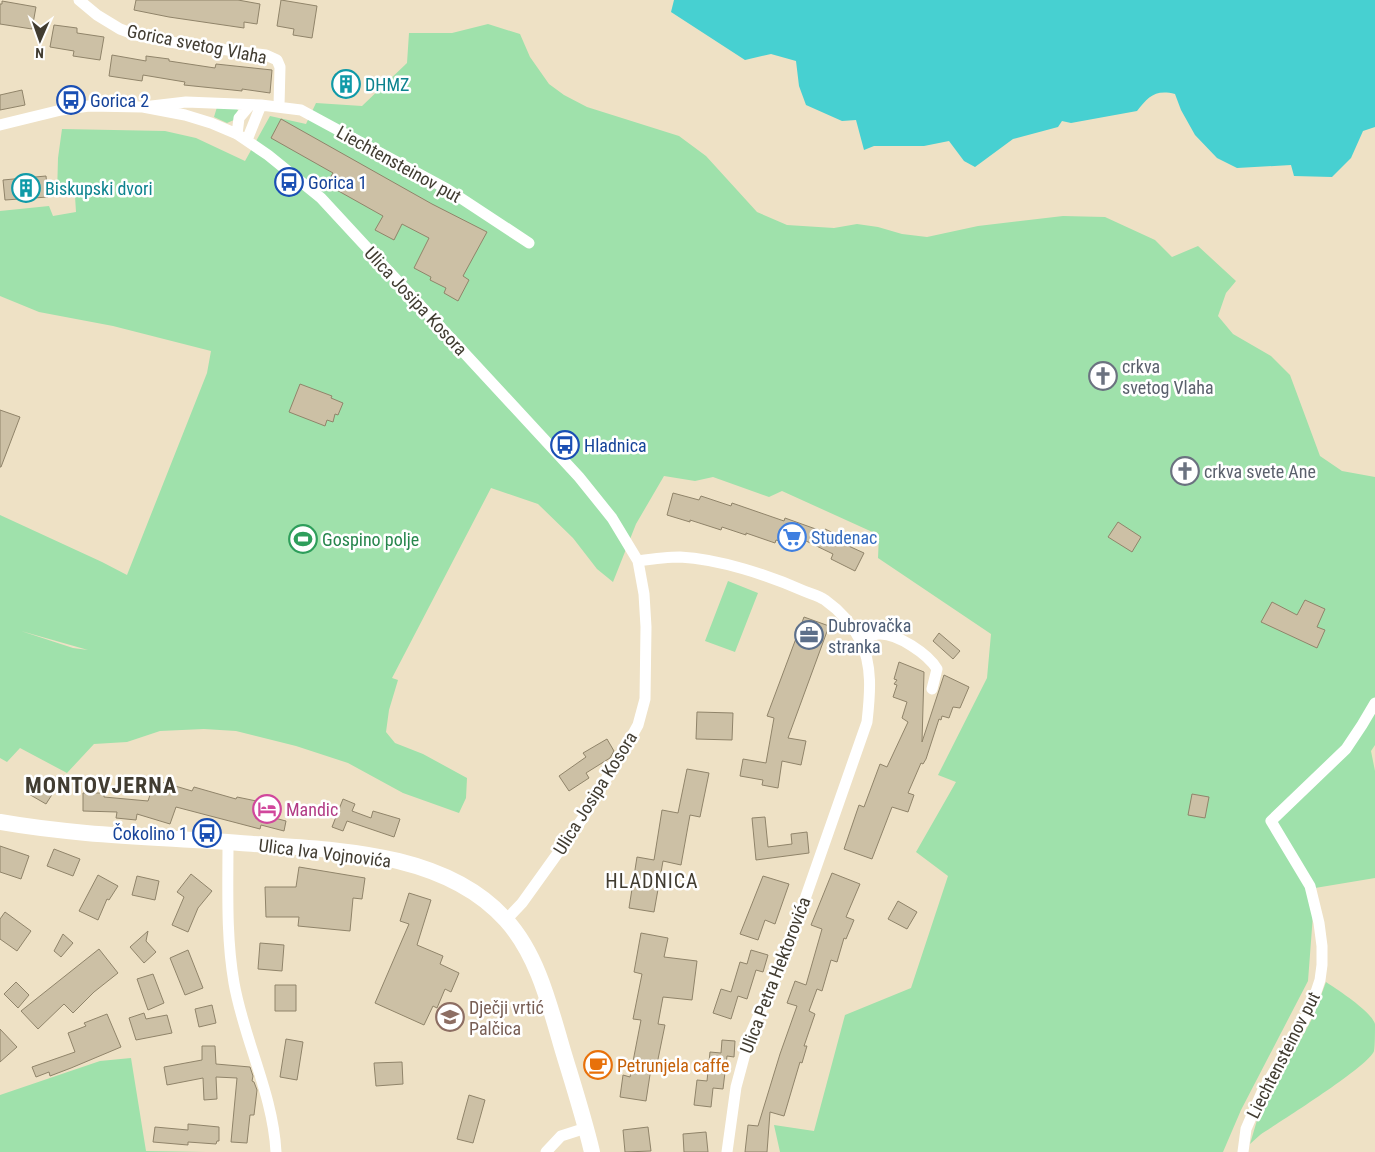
<svg xmlns="http://www.w3.org/2000/svg" width="1375" height="1152" viewBox="0 0 1375 1152" font-family="'Roboto Condensed',sans-serif">
  <style>
    .green { fill: #9fe1ab; fill-rule: evenodd }
    .water { fill: #47d0d1 }
    .building { fill: #ccc0a5; stroke: #90846a }
    .lines { fill: none; stroke-linecap: round; stroke-linejoin: round }
    .street { stroke: #fff; stroke-width: 11 }
    .secondary { stroke: #fff; stroke-width: 16 }
    .labels { text-anchor: middle; dominant-baseline: central; stroke-width: 5; stroke-linejoin: round; paint-order: stroke }
    .street-label { font-size: 18px; fill: #413c31; stroke: #fff }
    .culture-label { font-size: 18px; fill: #0d838f; stroke: #fff; text-anchor: start }
    .transit-label { font-size: 18px; fill: #164399; stroke: #fff; text-anchor: start }
    .worship-label { font-size: 18px; fill: #5b616d; stroke: #fff; text-anchor: start }
    .shop-label { font-size: 18px; fill: #366cbe; stroke: #fff; text-anchor: start }
    .leisure-label { font-size: 18px; fill: #27864d; stroke: #fff; text-anchor: start }
    .service-label { font-size: 18px; fill: #4e5e75; stroke: #fff; text-anchor: start }
    .hotel-label { font-size: 18px; fill: #b23c85; stroke: #fff; text-anchor: start }
    .education-label { font-size: 18px; fill: #785e54; stroke: #fff; text-anchor: start }
    .food-label { font-size: 18px; fill: #c56008; stroke: #fff; text-anchor: start }
    .quarter-label { font-size: 20px; letter-spacing: 1px; fill: #413c31; stroke: #fff }
    .district-label { font-size: 22px; font-weight: bold; letter-spacing: 1px; fill: #413c31; stroke: #fff }
  </style>
  <rect width="100%" height="100%" fill="#eee1c5"/>
  <path class="green" d="M488,24L520,34L530,57L549,84L564,95L587,107L679,136L706,156L757,212L787,225L834,228L857,224L878,227L902,234L927,237L978,226L1063,216L1105,217L1155,240L1172,257L1198,246L1236,281L1226,293L1218,316L1233,334L1271,356L1290,375L1320,456L1342,471L1375,477V745L1371,751L1375,771V878L1315,888L1308,981L1241,1110L1223,1152H780L774,1125L814,1131L845,1015L911,988L948,876L916,852L956,782L938,775L987,678L991,634L878,558L879,535L782,491L769,497L713,477L695,481L664,476L636,524L613,582L597,569L573,538L538,504L491,488L392,678L398,680L389,710L386,732L395,743L423,754L467,778L466,798L459,813L403,793L348,763L296,746L236,731L204,729L160,731L127,742L94,744L67,773L20,748L7,762L0,758V515L102,562L127,575L207,373L211,351L113,326L39,312L0,296V211L49,206L53,216L76,212L75,196H57L58,158L62,129L165,131L196,138L245,161L270,116L306,124L316,103L362,106L407,63L409,33H452ZM21,631L88,650L73,648Z
    M217,107L236,108L238,110L234,120L227,123L214,117Z
    M728,581L758,593L735,652L705,641Z
    M1326,982C1338,990 1371,1011 1375,1024C1375,1030 1375,1046 1374,1051C1368,1067 1279,1122 1260,1135L1250,1144L1258,1117L1313,1017Z
    M131,1058L146,1151L206,1152H0V1095L100,1061Z"/>
  <path class="water" d="M674,0H1375V127L1363,131L1351,158L1332,177L1294,176L1291,165L1237,168L1217,158L1195,135L1181,110L1175,94C1155,89 1148,97 1137,111L1071,123L1062,121L1058,127L1013,139L975,167L964,161L949,141L924,146H874L864,150L856,120L842,121L806,105L799,86L796,61L771,54L745,60L671,12Z"/>
  <path class="building" d="M136,0H238L260,4L257,24L244,22V28L169,17L134,10Z
    M281,0L317,6L312,38L293,35L294,29L277,26Z
    M2,1L36,7L32,29L0,24V4H2Z
    M54,25L77,28V33L104,37L100,60L73,56L74,51L50,47Z
    M112,55L146,61V56L169,59V61L215,68L216,64L272,70L270,93L242,89V91L184,85L185,82L143,75L142,81L109,76Z
    M335,74L357,75L356,94L334,92Z
    M22,90L25,105L0,110V95Z
    M281,119L432,204L487,232L463,276L469,280L458,301L444,293L446,288L430,280L431,277L414,268L429,238L402,224L394,240L375,230L383,216L326,184L333,173L271,138Z
    M46,176L48,197L5,200L3,180Z
    M1093,369L1114,371L1113,383L1092,380Z
    M300,384L332,396L331,398L343,403L338,415L335,414L333,422L327,420L325,426L289,412Z
    M0,410L20,417L1,467H0Z
    M673,493L699,500L701,496L731,506L732,503L784,521L785,518L824,532L825,529L844,538L842,543L864,553L855,571L831,559L833,554L802,539L799,547L776,540L775,543L746,533V535L722,527L721,530L690,520V522L667,515Z
    M1118,522L1141,537L1132,552L1108,537Z
    M1305,600L1325,609L1317,627L1325,630L1317,648L1261,622L1272,602L1297,615Z
    M804,617L829,626L788,738L806,741L801,765L782,761L778,788L762,785L763,780L740,776L743,759L766,763L774,718L767,716Z
    M939,633L960,651L953,659L933,641Z
    M899,662L924,672L922,742L944,675L969,687L960,708L953,707L949,718L942,716L941,720L939,719L926,759L923,764L921,763L908,793L914,795L908,812L892,807L872,859L844,849L859,805L864,807L880,764L887,767L908,722L902,718L907,702L893,697L897,685L894,684L897,680L894,679Z
    M697,712L733,713L732,740L696,739Z
    M607,739L614,751L610,758L586,773L589,778L569,791L559,776L586,757L583,753Z
    M687,769L709,773L700,817L690,815L681,865L663,861L654,912L629,908L637,857L654,860L662,810L678,813Z
    M155,780L192,791L194,787L236,799L237,797L266,803L263,815L286,821L284,831L261,825L260,829L176,807L170,824L137,814L136,820L116,818L117,812L83,811V793H104V797L148,801Z
    M33,782L53,793L46,804L27,793Z
    M1192,794L1209,797L1205,818L1188,815Z
    M343,799L355,804L352,811L371,818L373,811L400,819L394,837L347,821L343,831L332,827Z
    M765,817L768,847L792,844L791,834L807,832L809,853L756,860L752,818Z
    M0,846L29,856L21,879L0,872Z
    M54,849L80,859L73,876L47,866Z
    M299,867L365,878L362,899L353,898L350,931L298,926L299,917H266L265,887H296Z
    M832,873L860,884L846,917L854,920L846,939L844,938L837,962L831,960L822,991L817,989L809,1011L815,1014L804,1046H807L802,1063L800,1062L784,1116L770,1112L767,1152H745L748,1125L758,1126L780,1054L797,1006L787,1003L795,981L806,985L822,929L811,925Z
    M191,874L212,891L198,908L188,932L172,925L184,897L177,892Z
    M98,875L118,886L109,900L107,899L98,920L79,911Z
    M137,876L159,881L155,900L132,895Z
    M763,876L789,884L775,924L765,920L758,940L740,934Z
    M409,893L431,900L417,945L443,956L440,964L459,973L451,992L445,989L437,1008L433,1006L424,1025L375,1003L409,924L400,921Z
    M898,901L917,912L907,929L888,919Z
    M5,912L31,931L17,951L0,939V919Z
    M148,931L146,941L156,952L144,963L130,947Z
    M641,933L668,938L664,957L697,961L692,1000L663,997L658,1024L665,1025L656,1069L651,1068L646,1101L620,1097L623,1075L630,1077L641,1020L633,1019L642,974L634,972Z
    M63,934L73,943L61,957L54,951Z
    M260,943L284,945L282,971L258,969Z
    M99,949L118,973L94,992L73,1013L64,1004L38,1029L21,1011Z
    M188,950L203,988L185,995L170,958Z
    M751,950L768,955L763,972L756,970L747,999L738,996L731,1019L713,1013L721,989L731,992L740,962L747,964Z
    M153,974L164,1003L148,1010L137,979Z
    M16,982L29,995L18,1008L4,994Z
    M275,985H296V1011H275Z
    M212,1005L216,1023L199,1027L195,1009Z
    M144,1013L146,1019L167,1015L172,1033L136,1040L129,1018Z
    M107,1014L121,1047L71,1068L50,1076L49,1072L36,1077L32,1067L75,1052L68,1033L86,1026L84,1023Z
    M0,1029L17,1047L0,1062Z
    M286,1039L303,1042L297,1080L280,1077Z
    M722,1040L735,1041L734,1057L727,1056L723,1089L713,1088L711,1107L694,1105L697,1080L707,1081L710,1052L721,1053Z
    M202,1046H215L216,1064L250,1067L253,1076L252,1081L254,1082L257,1090L254,1115H250L247,1143L231,1142L237,1078L216,1077L217,1099L204,1100L203,1078L167,1085L164,1067L202,1060Z
    M402,1062L403,1084L376,1086L374,1063Z
    M469,1095L485,1100L473,1143L457,1139Z
    M188,1124L219,1127V1141H217L216,1144L188,1142V1145L153,1142L155,1127L188,1130Z
    M648,1127L651,1151L625,1152L623,1130Z
    M706,1132L708,1152H684L683,1134Z"/>
  <g class="lines">
    <path class="street" d="M79,0L97,15L120,29L136,35L181,44L266,55L277,60L280,67L279,106
      M143,107L185,115L211,123L237,134L268,155L321,198L579,477L612,518L638,561L644,594L646,627L645,699L638,725L633,734L583,818L522,903L506,920
      M0,125L61,110L89,106L143,107L186,102L261,105L301,110L447,189L529,243
      M237,134L239,118L250,105
      M247,140L261,105
      M638,561C652,559 666,557 680,557C719,559 768,575 804,591C811,594 819,596 825,600C839,610 852,624 860,640C873,665 870,695 867,722L785,956L750,1035L736,1087L727,1152
      M860,640C866,638 874,634 879,634C897,633 928,654 937,669L932,689
      M228,842C228,889 226,937 234,983C244,1040 273,1094 276,1152
      M546,1152L561,1136L586,1128
      M1243,1152L1246,1129L1262,1092L1310,1010L1320,980L1322,965V946L1319,923L1310,886L1271,821L1346,749L1362,725L1375,703"/>
    <path class="secondary" d="M0,822C79,836 160,837 240,843C328,850 443,849 506,920C538,955 550,1007 563,1051C573,1084 584,1118 592,1152"/>
  </g>
  <defs>
    <symbol id="building-ring" viewBox="-11 -11 22 22"><circle r="9.5" fill="#fff" stroke="#0f9aa8" stroke-width="1.5"/><path d="M-4-6H4V6H1V3H-1V6H-4ZM-2.5-4.3h1.7v1.8h-1.7ZM.8-4.3h1.7v1.8H.8ZM-2.5-1h1.7V.8h-1.7ZM.8-1h1.7V.8H.8Z" fill="#0f9aa8"/></symbol>
    <symbol id="bus-ring" viewBox="-11 -11 22 22"><circle r="9.5" fill="#fff" stroke="#1a4fb4" stroke-width="1.5"/><path d="M-5-6H5V4H4V6H2V4H-2V6H-4V4H-5ZM-3.5-4V0h7V-4ZM-3.5 1.2v1.5H-2V1.2ZM2 1.2v1.5H3.5V1.2Z" fill="#1a4fb4"/></symbol>
    <symbol id="church-ring" viewBox="-11 -11 22 22"><circle r="9.5" fill="#fff" stroke="#6b7280" stroke-width="1.5"/><path d="M-1.2-6h2.4v3.5h3.3v2.4h-3.3V6h-2.4V-.1h-3.3v-2.4h3.3Z" fill="#6b7280"/></symbol>
    <symbol id="supermarket-ring" viewBox="-11 -11 22 22"><circle r="9.5" fill="#fff" stroke="#3f7fe0" stroke-width="1.5"/><path d="M-6-5.5h2.5l.6 2H6L4.5 2H-2.5L-4.4-4H-6ZM-1.5 3.2a1.3 1.3 0 1 0 .1 0ZM3 3.2a1.3 1.3 0 1 0 .1 0Z" fill="#3f7fe0"/></symbol>
    <symbol id="stadium-ring" viewBox="-11 -11 22 22"><circle r="9.5" fill="#fff" stroke="#2e9e5b" stroke-width="1.5"/><path d="M0-5a6.5 5 0 1 0 0 10a6.5 5 0 1 0 0-10ZM-3.5-1.8h7v3.6h-7Z" fill="#2e9e5b"/></symbol>
    <symbol id="office-ring" viewBox="-11 -11 22 22"><circle r="9.5" fill="#fff" stroke="#5c6f8a" stroke-width="1.5"/><path d="M-6-3h4V-5.5h4V-3h4V5H-6ZM-1-4.5V-3h2v-1.5ZM-6 0V1H6V0Z" fill="#5c6f8a"/></symbol>
    <symbol id="hotel-ring" viewBox="-11 -11 22 22"><circle r="9.5" fill="#fff" stroke="#d1479c" stroke-width="1.5"/><path d="M-6-4.5h1.5V1H6V5H4.5V3h-9V5H-6ZM-4 0a1.8 1.8 0 1 1 3.6 0ZM.5 0V-2.5h3Q6-2.5 6 0Z" fill="#d1479c"/></symbol>
    <symbol id="school-ring" viewBox="-11 -11 22 22"><circle r="9.5" fill="#fff" stroke="#8d6e63" stroke-width="1.5"/><path d="M0-5L7-2L0 1L-7-2ZM-4 1L0 2.5L4 1V4Q0 6-4 4Z" fill="#8d6e63"/></symbol>
    <symbol id="cafe-ring" viewBox="-11 -11 22 22"><circle r="9.5" fill="#fff" stroke="#e8710a" stroke-width="1.5"/><path d="M-5.5-4.5H6V0H3Q3 3.5 0 3.5H-2.5Q-5.5 3.5-5.5 0ZM3-3.2v2h1.7v-2ZM-6 4.5H4V6H-6Z" fill="#e8710a"/></symbol>
  </defs>
  <g fill-rule="evenodd">
    <use href="#building-ring" x="330" y="68" width="32" height="32"/>
    <use href="#bus-ring" x="55" y="84" width="32" height="32"/>
    <use href="#bus-ring" x="273" y="166" width="32" height="32"/>
    <use href="#building-ring" x="10" y="172" width="32" height="32"/>
    <use href="#church-ring" x="1087" y="360" width="32" height="32"/>
    <use href="#bus-ring" x="549" y="429" width="32" height="32"/>
    <use href="#church-ring" x="1169" y="455" width="32" height="32"/>
    <use href="#supermarket-ring" x="776" y="521" width="32" height="32"/>
    <use href="#stadium-ring" x="287" y="523" width="32" height="32"/>
    <use href="#office-ring" x="793" y="619" width="32" height="32"/>
    <use href="#hotel-ring" x="251" y="793" width="32" height="32"/>
    <use href="#bus-ring" x="191" y="817" width="32" height="32"/>
    <use href="#school-ring" x="434" y="1001" width="32" height="32"/>
    <use href="#cafe-ring" x="582" y="1049" width="32" height="32"/>
  </g>
  <g class="labels">
    <g class="street-label">
      <text transform="translate(197 44) rotate(11)">Gorica svetog Vlaha</text>
      <text transform="translate(399 164) rotate(29)">Liechtensteinov put</text>
      <text transform="translate(416 301) rotate(47)">Ulica Josipa Kosora</text>
      <text transform="translate(595 793) rotate(-58)">Ulica Josipa Kosora</text>
      <text transform="translate(325 853) rotate(7)">Ulica Iva Vojnovića</text>
      <text transform="translate(775 975) rotate(-69)">Ulica Petra Hektorovića</text>
      <text transform="translate(1283 1055) rotate(-63)">Liechtensteinov put</text>
    </g>
    <g class="culture-label">
      <text x="365" y="84">DHMZ</text>
      <text x="45" y="188">Biskupski dvori</text>
    </g>
    <g class="transit-label">
      <text x="90" y="100">Gorica 2</text>
      <text x="308" y="182">Gorica 1</text>
      <text x="584" y="445">Hladnica</text>
      <text x="188" y="833" text-anchor="end">Čokolino 1</text>
    </g>
    <g class="worship-label">
      <text x="1122" y="366">crkva<tspan x="1122" dy="21">svetog Vlaha</tspan></text>
      <text x="1204" y="471">crkva svete Ane</text>
    </g>
    <g class="shop-label">
      <text x="811" y="537">Studenac</text>
    </g>
    <g class="leisure-label">
      <text x="322" y="539">Gospino polje</text>
    </g>
    <g class="service-label">
      <text x="828" y="625">Dubrovačka<tspan x="828" dy="21">stranka</tspan></text>
    </g>
    <g class="hotel-label">
      <text x="286" y="809">Mandic</text>
    </g>
    <g class="education-label">
      <text x="469" y="1007">Dječji vrtić<tspan x="469" dy="21">Palčica</tspan></text>
    </g>
    <g class="food-label">
      <text x="617" y="1065">Petrunjela caffe</text>
    </g>
    <g class="quarter-label">
      <text x="652" y="881">HLADNICA</text>
    </g>
    <g class="district-label">
      <text x="101" y="785">MONTOVJERNA</text>
    </g>
  </g>
  <g transform="translate(40 40) rotate(182)" stroke="#ffffff" stroke-width="4" paint-order="stroke">
  <path d="M0-4L9 19L0 12L-9 19Z" fill="#413c31"/>
  <text y="-8" font-size="14" font-weight="bold" text-anchor="middle" fill="#413c31">N</text>
  </g>
</svg>
